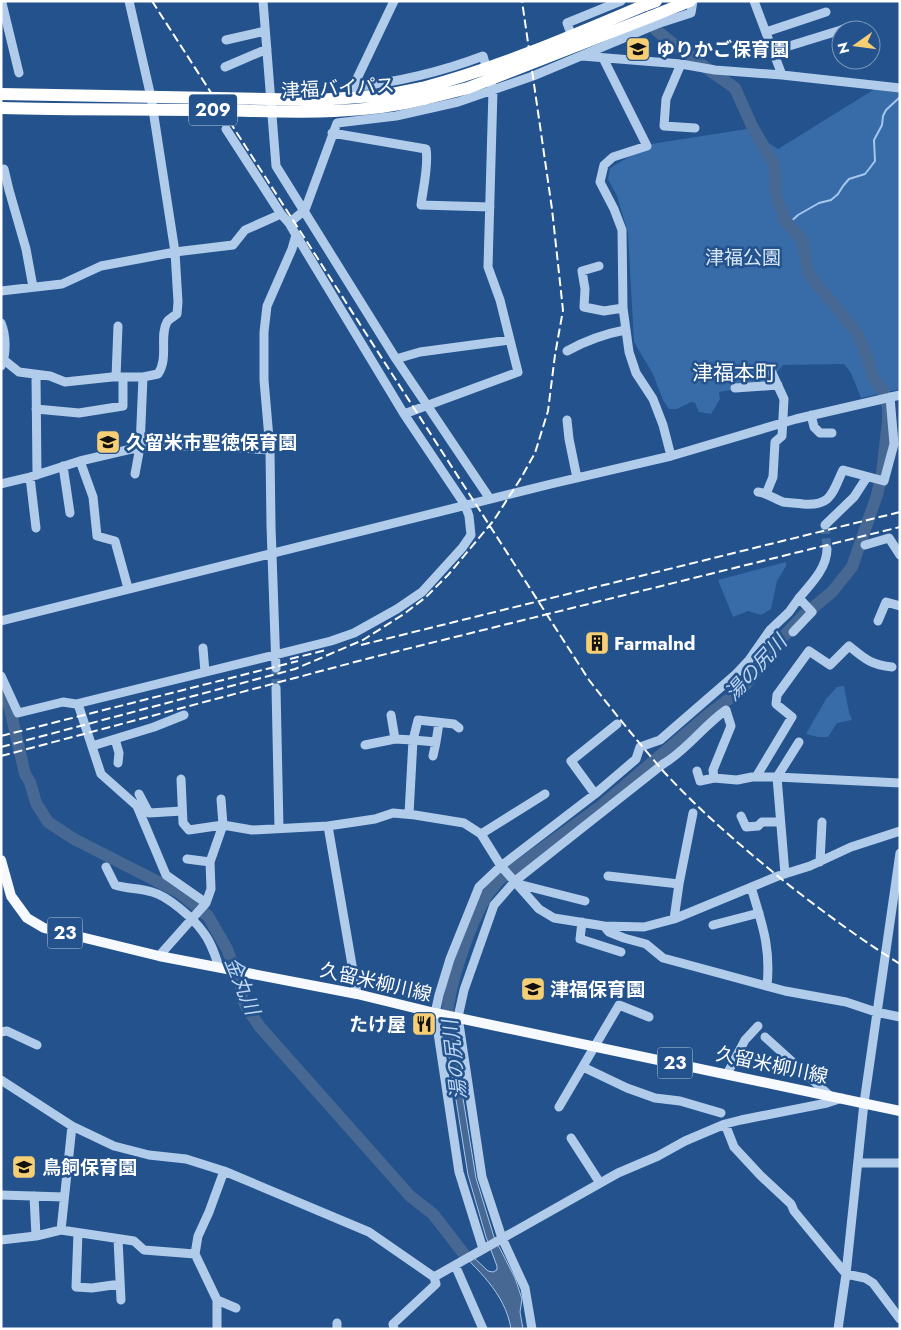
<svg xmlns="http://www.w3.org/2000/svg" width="901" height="1330" viewBox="0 0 901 1330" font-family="Jost,'Noto Sans JP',sans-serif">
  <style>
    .green { fill: #376ca9 }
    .water { fill: #466892; stroke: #a5c7ec }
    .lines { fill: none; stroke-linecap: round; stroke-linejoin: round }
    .stream { stroke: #a5c7ec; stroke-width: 2 }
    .river { stroke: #466892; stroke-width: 12 }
    .minor-tunnel { stroke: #446c9d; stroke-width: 9; stroke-dasharray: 9 4.5; stroke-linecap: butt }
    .minor { stroke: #b1cceb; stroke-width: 9 }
    .major { stroke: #f6f9fe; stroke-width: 10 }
    .highway { stroke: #fff; stroke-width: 12 }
    .rail { stroke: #fff; stroke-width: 2; stroke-dasharray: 9 4; stroke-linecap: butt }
    .highway-bridge { stroke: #fff; stroke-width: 12 }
    .labels { text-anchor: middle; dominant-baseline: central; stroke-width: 5; stroke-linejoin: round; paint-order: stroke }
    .shield { fill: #23528c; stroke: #bdcbdc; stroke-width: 1 }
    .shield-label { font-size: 18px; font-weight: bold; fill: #fff }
    .poi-label { font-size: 19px; font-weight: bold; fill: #fff; stroke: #23528c; text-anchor: start }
    .street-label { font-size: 19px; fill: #fff; stroke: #23528c }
    .park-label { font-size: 19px; fill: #d6e6f8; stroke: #23528c }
    .water-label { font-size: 20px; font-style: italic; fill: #bdd6f2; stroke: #23528c }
    .quarter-label { font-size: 21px; fill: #fff; stroke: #23528c }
  </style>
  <rect width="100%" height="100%" fill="#23528c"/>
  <path class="green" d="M881,84L900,91V389L861,398L851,373L844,364L783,365L767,384L719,392L720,399L711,414L699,412L695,403L691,402L677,409H669L663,400L653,374L634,342L628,233L617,196L608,179L610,168L651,144L747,129L778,149L870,92Z
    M786,562V566L777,581L771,609L761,615L748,611L733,617L718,580Z
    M844,686L849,712L852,720L837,723L828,737H818L806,734L826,699L837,687Z"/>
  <path class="water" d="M444,1024L451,1025L476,1178L494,1237L515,1278L522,1299L520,1312L523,1329H511C505,1292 477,1270 452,1243L455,1240L488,1271L493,1272L497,1270V1266L486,1237L468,1175Z"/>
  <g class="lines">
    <path class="stream" d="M788,224L798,215L819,203L831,200L838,194L843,186L849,179L865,174L869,169L875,161L874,140L882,125L883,116L886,110L900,97"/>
    <path class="river" d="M1,688L10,709L25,774L30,782L36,803L48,822L74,839L180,893L208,916L227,949L241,986L242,998L247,1008L260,1027L410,1196L433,1214L464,1254
      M450,1040C449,1034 447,1027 447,1021C447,988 470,924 487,895C491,890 495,885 499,880L601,806L709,714L742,689L782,638L804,615L832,592L852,567L877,495L882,473L888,421V407L883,390L873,378L867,357L857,333L808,273L802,240L785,220L776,196L775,173L773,162L752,126L735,88L702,65L691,56L678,48L656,30"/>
    <path class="minor-tunnel" d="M825,525L827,549
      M276,688V668"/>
    <path class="minor" d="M263,1L276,166L396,359L490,499
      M754,1L782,75
      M2,3L19,73
      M841,30L851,26
      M766,32L826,12
      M573,39L567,23L621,1
      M226,40L265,31
      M773,51L841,30
      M582,56L681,64L715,70L782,75L900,88
      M603,58L647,146L613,157L604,165L600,182L614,209L622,230L623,308L629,352L636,373L653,399L663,425L671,456
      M681,64L666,99L664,126L695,128
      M225,67L267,49
      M353,87C398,82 441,72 483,56L493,90L488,267L500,300L518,372L404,414
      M353,87L394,1
      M226,129L281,214
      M332,133L426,149C429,164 423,189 421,205L490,207
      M4,169L9,190L26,249L33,287
      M289,223L305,210L337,123L396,116L458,102L533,76L657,24L691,13L693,1
      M599,266L582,271L585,289L584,307L604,311L623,308
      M1,291L62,284L101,266L175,252L233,245L245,230L281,214L289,223L296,235L292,249L267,306L264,332V380L270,450L271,526L276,668
      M1,323C6,335 7,354 1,366
      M567,351C585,341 604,334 625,330
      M396,359L420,352L510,340
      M4,360L19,372L50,376L65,382L112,377H143L158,374C169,358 159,336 167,322C169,319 174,316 177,314L178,302L175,252L151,97L129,1
      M36,375L37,475
      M116,377L118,326
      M735,388L778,385
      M36,409L79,413L123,406V377
      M811,415L814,427L820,433H832
      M567,420L569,439L577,478
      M80,461L93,497L97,536L115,541L128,588
      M63,466L70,513
      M135,474L140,447L143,377
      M30,477L36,528
      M1,484L30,477L80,461L140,447L208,446L270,450
      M758,492C768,493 774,499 783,502C789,503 797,503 803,504C832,506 832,493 843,470L884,481L894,444L890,397
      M766,494L773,477L775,442L782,436L784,399L772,373
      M825,525L854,497L867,477
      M865,545L889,538L900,555
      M1,621L551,484L671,456L796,419L900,395
      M878,621L886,602L900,606
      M793,632L812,612L799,598C811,584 827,568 827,549
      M203,648L205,672
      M1,676L18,713L63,702L76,704L331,641L354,633L397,609L422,592L462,548L471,535L469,516L465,505L404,414L296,235
      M276,688L279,828
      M78,704L101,774L137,806L166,875L206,903
      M391,715L395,739
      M115,739L119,753L118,763
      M436,742L439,723
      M365,745L395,739L413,740L409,814
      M92,746L154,727L184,715
      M433,756L436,742L413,740L418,720L454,724L459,728
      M697,771L700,781L714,778L737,780L752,777H777L900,783
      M756,777L792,717L776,704L777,695L809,651L830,665L849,646C865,659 871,665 892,667
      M181,779L183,823L189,830L223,825L221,799
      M139,794L149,813L182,811
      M595,794L571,761L617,724
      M741,816L746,827L758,826L762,822H780
      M328,826L357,994
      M481,834L545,794
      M187,859L210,862
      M820,862L822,822
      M106,867L115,885C127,889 140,888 152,892C168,896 194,919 203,932C211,942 215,955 219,967
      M785,874L777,777L799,742
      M608,876L679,884
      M518,884L585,901
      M751,887C762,924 771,947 767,986
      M674,919L679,884L693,813
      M582,922L580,939L621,952
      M713,925L759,913
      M604,926L609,932L624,938L646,944L663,958L785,991L846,1002L876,1012L900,1017
      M159,956L206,903L211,889L210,862L223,825L252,830L328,826L375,819L393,813L415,815L464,823L481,834L501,866L539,909L554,918L604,926L644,927L674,919L778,876L810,866L851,847L900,831
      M1,1032L7,1031L37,1045
      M765,1037L829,1095
      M583,1067L627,1088L655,1098L680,1101L721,1113
      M727,1074L745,1040L758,1026
      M1,1080L72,1126L114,1146L149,1155L186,1159L224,1171L369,1232L434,1277L436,1284L393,1324L394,1329
      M559,1107L619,1005L649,1017
      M725,1124L734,1147L760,1175L791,1204L794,1211L846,1274L865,1278L873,1283L900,1319
      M571,1138L600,1183
      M858,1163H900
      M1,1195L64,1197
      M34,1196L36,1236
      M61,1230L134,1241L144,1250L195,1254
      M78,1233L76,1287L92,1288L120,1284
      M118,1239L121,1300
      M1,1240L36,1236L61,1230L72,1126
      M483,1249L459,1172L435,1013L439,995L450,959L479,887L501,866L595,794L636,759L640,747L660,740L735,675L749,660L770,630L789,612L799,598
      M455,1265L483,1329
      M434,1277L618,1173L658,1156L685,1141L725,1124L741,1120L827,1103L842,1098
      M217,1300L236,1308
      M337,1323V1329
      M217,1329V1300L195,1254L198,1236L209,1212L224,1171
      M532,1329L525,1288L502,1238L482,1177L458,1017L464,990L494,905L515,881L663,764C687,750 703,726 726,710L731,726L713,770L714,778
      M838,1329L846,1274L864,1103L900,853"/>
    <path class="major" d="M1,860L11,896L27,918L44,928L159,956L357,994L435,1013L900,1111"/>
    <path class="highway" d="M645,5L656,1
      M650,17L690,1
      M1,94L318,100L387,95L422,88
      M1,108C69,110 137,109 206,110C278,111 353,117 424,99"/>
    <path class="rail" d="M152,1L589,680C613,711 638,742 664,772C701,812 742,847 785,882C822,911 860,939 900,964
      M361,645L900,512
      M290,659L326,650
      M1,736L298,661
      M1,747L295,669L363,640L404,614L426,597L448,575L494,520L521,478L535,453L548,411L555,355L563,310L552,209L522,1
      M1,756L370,658L900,527"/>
    <path class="highway-bridge" d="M422,88C498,68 572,36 645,5
      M424,99L468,88L650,17"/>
  </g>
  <defs>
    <symbol id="school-square" viewBox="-11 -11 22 22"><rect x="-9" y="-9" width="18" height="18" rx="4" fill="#f6cf74" stroke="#23528c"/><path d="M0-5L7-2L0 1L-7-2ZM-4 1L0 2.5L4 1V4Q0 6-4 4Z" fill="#111"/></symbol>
    <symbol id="building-square" viewBox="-11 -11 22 22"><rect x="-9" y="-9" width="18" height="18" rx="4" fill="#f6cf74" stroke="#23528c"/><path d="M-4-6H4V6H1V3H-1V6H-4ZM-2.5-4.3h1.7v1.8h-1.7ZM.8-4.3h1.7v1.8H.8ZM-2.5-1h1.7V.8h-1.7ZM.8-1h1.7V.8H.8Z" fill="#111"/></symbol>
    <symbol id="restaurant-square" viewBox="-11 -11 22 22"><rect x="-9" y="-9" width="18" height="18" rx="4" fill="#f6cf74" stroke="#23528c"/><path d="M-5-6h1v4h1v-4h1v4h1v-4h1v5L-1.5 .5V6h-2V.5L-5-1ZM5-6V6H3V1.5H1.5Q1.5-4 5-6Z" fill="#111"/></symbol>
  </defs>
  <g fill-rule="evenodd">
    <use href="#school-square" x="624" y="35" width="28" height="28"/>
    <use href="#school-square" x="94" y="428" width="28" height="28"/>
    <use href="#building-square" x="583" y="629" width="28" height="28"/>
    <use href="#school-square" x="519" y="975" width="28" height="28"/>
    <use href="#restaurant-square" x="410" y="1010" width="28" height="28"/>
    <use href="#school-square" x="10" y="1153" width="28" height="28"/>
  </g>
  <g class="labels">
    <g class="shield">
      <rect x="189" y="94.5" width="48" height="31" rx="4"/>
      <rect x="47.5" y="917.5" width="35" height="31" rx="4"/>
      <rect x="657.5" y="1047.5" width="35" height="31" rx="4"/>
    </g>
    <g class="shield-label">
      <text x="213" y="110">209</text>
      <text x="65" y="933">23</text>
      <text x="675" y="1063">23</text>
    </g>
    <g class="poi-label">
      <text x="656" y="49">ゆりかご保育園</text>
      <text x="126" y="442">久留米市聖徳保育園</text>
      <text x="614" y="643">Farmalnd</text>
      <text x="550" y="989">津福保育園</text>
      <text x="406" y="1024" text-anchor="end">たけ屋</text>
      <text x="42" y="1167">鳥飼保育園</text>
    </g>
    <g class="street-label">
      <text transform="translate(338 88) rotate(-3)">津福バイパス</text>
      <text transform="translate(376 982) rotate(13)">久留米柳川線</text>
      <text transform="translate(772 1065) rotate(12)">久留米柳川線</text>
    </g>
    <g class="park-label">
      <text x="743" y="257">津福公園</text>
    </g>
    <g class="water-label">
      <text transform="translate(756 668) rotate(-48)">湯の尻川</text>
      <text transform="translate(242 986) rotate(68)">金丸川</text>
      <text transform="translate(455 1060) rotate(-97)">湯の尻川</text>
    </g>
    <g class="quarter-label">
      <text x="734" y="373">津福本町</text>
    </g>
  </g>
  <rect width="901" height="1330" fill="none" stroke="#ffffff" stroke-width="5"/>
  <g transform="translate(856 45) rotate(256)"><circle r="24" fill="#23528c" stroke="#7b97ba"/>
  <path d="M0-4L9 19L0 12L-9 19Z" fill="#f6cf74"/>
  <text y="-8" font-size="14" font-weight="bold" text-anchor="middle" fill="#ffffff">N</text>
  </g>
</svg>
